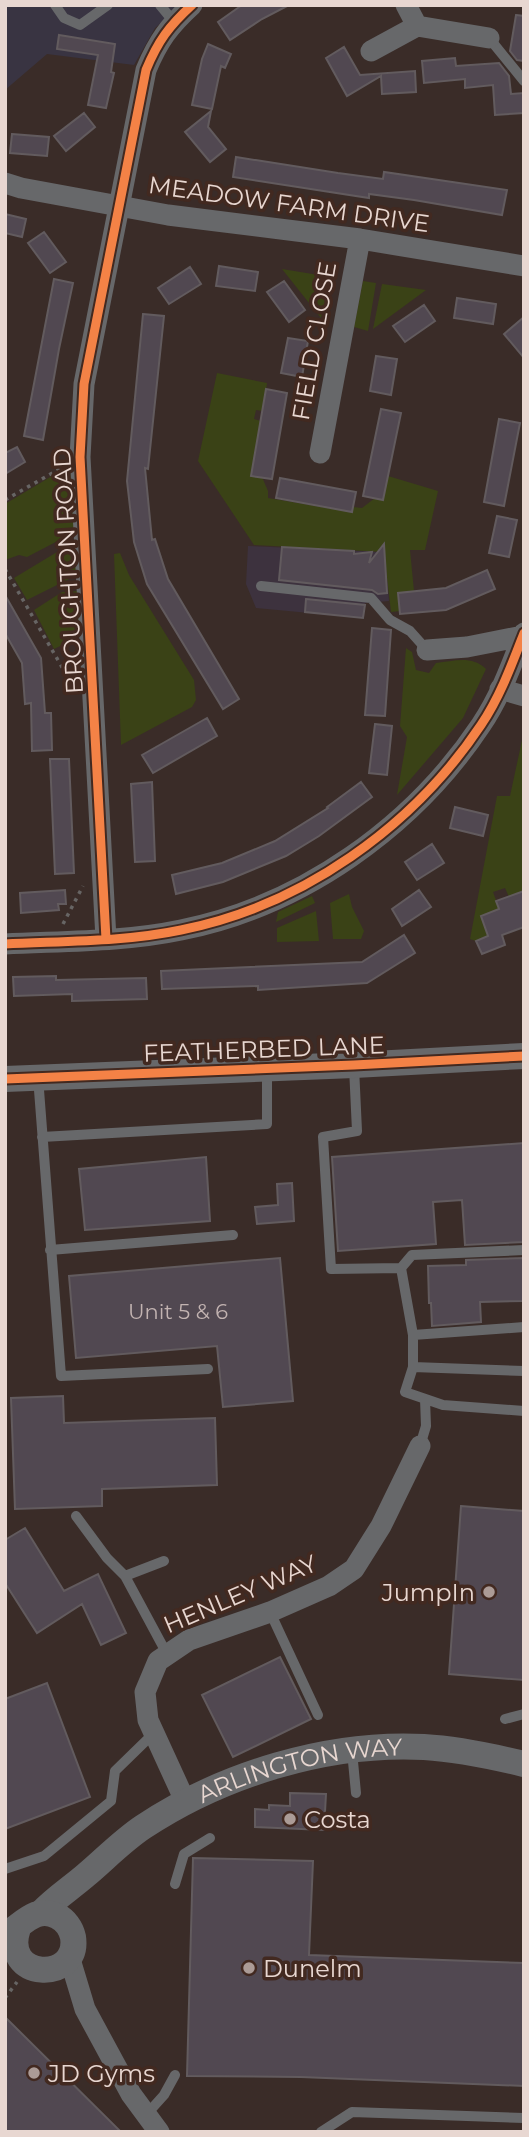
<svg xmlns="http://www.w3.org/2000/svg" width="529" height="2137" viewBox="0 0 529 2137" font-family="Montserrat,sans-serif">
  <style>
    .industrial { fill: #3d323e }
    .education { fill: #393442 }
    .green { fill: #3a4216 }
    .building { fill: #514851; stroke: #625b5e; stroke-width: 2 }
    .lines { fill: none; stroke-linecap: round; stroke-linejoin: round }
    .path { stroke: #676564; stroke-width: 3.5; stroke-dasharray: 3.5 5; stroke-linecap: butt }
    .service { stroke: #67686a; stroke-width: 10 }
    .minor { stroke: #67686a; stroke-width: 21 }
    .tertiary { stroke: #67686a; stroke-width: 26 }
    .cycleway-casing { stroke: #422920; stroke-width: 13 }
    .cycleway { stroke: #f48246; stroke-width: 9 }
    .poi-dot { fill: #ab9b96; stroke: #422920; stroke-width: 2.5 }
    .labels { text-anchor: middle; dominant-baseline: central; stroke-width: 7; stroke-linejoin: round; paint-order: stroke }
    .number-label { font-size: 21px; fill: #c2b3b1 }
    .street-label { font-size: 24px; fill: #e8d7d1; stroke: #422920 }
    .poi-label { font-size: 24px; fill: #e8d7d1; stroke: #422920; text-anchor: start }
  </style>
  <rect width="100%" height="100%" fill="#3a2c28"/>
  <path class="industrial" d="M248,546L385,552L389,601L365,603L363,618L256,608L246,584Z"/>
  <path class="education" d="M5,5H180L155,28L134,65L47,54L5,90Z"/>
  <path class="green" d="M282,269L331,277L321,318Z
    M363,281L376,283L368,331L354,327Z
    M382,284L426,290L373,329Z
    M217,373L267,383L263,411L256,410L254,419L261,421L262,477L268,491V498L352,512L353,507L362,508L375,498L388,476L438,491L425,550H410L414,591L399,593L400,611L391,612L384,552L254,545L198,461Z
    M72,472L75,532L27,557L19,555L5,560V504L57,473L59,475Z
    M76,547L79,574L27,600L14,578L62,549Z
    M120,553L129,575L194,680L196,700L192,707L121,745L114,554Z
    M78,591L81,636L54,649L34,610L62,592Z
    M406,648L412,652L416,670L429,673L436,663C454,661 472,655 486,669L463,718L397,795L407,737L400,726Z
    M524,731V891L509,897L505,888L493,892L501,914L496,916L494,911L481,916L488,936L476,941L470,939L497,796H510Z
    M349,894L352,907L364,931L361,939H333L330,903Z
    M312,896L315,903L276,922L278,912Z
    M316,911L319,941L277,942V928Z"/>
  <path class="building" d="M242,5H289L262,19L230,40L218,22Z
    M516,15L524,16V61L517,60L510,51Z
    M59,35L115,44L111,72L114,73L106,108L88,105L98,55L57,49Z
    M208,44L231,54L225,68L221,66L212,109L192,105L202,59Z
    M344,47L360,75L415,71L416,92L382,94L381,76L347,96L326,58Z
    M455,58L456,66L499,63L509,76L511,94L524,93V113L495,115L493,85L465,88V79L424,83L422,61Z
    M211,111L208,127L226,149L210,162L185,132Z
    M84,113L95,127L66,151L54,136Z
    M12,134L49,137L47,156L10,153Z
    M236,157L338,173L383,179L384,172L507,190L502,215L414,200L369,194V198L233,177Z
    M5,214L26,219L22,237L5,233Z
    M44,232L66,262L50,273L28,243Z
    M219,266L258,272L255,291L216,286Z
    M190,267L201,284L169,304L158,288Z
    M54,279L73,283L59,349L43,440L24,436Z
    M284,281L305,310L289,322L267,292Z
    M457,298L496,304L493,324L454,318Z
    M424,305L435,321L405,342L393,326Z
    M143,314L164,316L148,469L145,468L152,540L155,539L168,579L239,699L223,709L147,584L134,542L127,481Z
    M524,317V358L504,334Z
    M288,338L308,341L302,377L281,373Z
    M376,356L397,359L391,395L370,391Z
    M266,389L287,393L272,479L251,476Z
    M381,409L401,413L383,500L363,496Z
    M499,419L520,423L504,506L484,502Z
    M17,447L25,462L5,474V453Z
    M280,478L356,492L352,512L276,498Z
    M497,516L517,520L509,557L489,553Z
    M384,544L387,593L378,594L372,590L279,580L282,547L354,551V554L372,552L369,563Z
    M487,570L495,589L446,610L400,614L398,593L446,588Z
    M5,595L41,658L45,713H51L52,750L32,751L31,703L25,704L22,663L5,633Z
    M306,599L365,605L363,618L305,612Z
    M372,628L391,630L385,716L365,715Z
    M207,718L217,736L153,773L142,755Z
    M375,724L392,726L387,775L369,773Z
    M50,759H69L74,873L55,874Z
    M152,782L155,861L135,862L131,784Z
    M361,782L372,797L319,836L286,856L223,882L176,894L172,875L222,863L275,841L328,808L327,807Z
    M455,807L488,815L483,836L450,828Z
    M432,844L444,863L417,880L405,862Z
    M65,890L66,904H58L59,910L21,913L20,893Z
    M419,890L431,907L402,926L392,909Z
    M524,891V927L502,935L505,945L482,954L476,941L488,936L481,916L499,909L496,901Z
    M404,935L415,953L367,983L258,990V986L162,989L161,971L362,962Z
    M56,976V980L146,978L147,999L72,1001V994L14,996L13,977Z
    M524,1143V1242L465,1245L462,1200L433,1202L436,1244L338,1251L332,1157Z
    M206,1157L210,1221L85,1230L79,1169Z
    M292,1183L294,1221L257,1224L255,1207L278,1205L277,1184Z
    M280,1258L293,1401L223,1407L217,1346L76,1358L69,1276Z
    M524,1258V1301L480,1302L481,1322L432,1326L431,1303H429L428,1266L466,1265V1260Z
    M63,1396L64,1423L215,1418L217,1485L102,1489V1506L15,1509L11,1398Z
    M461,1506L524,1511V1680L449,1674Z
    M25,1528L64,1591L98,1574L126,1633L101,1645L82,1604L37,1633L5,1583V1540Z
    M280,1657L311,1719L233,1757L202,1695Z
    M47,1683L90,1797L5,1829V1699Z
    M290,1793L326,1794L324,1830L255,1827V1809L269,1810V1805L290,1806Z
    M193,1858L313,1861L309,1955L524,1963V2086L301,2077L187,2076Z
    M5,2017L121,2132H5Z"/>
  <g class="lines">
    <path class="path" d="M5,500L61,468
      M5,569L73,686
      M63,924L83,886
      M5,1998L17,1982"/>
    <path class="service" d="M55,5L64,18L80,25L108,5
      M160,5L174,22
      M489,38L524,81
      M261,586L371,598L390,620L410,631L427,650
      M354,1067L357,1131L323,1137L331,1269L401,1268L412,1255L524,1250
      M38,1077L61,1376L208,1369
      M42,1137L267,1124V1068
      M50,1250L233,1235
      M401,1268L413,1335V1367L405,1392L443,1405L524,1411
      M413,1335L524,1327
      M413,1367L524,1371
      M420,1446L426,1426L425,1399
      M76,1516L107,1558L125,1576L167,1654
      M125,1576L164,1561
      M270,1612L318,1715
      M505,1719L524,1714
      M352,1751L356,1793
      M5,1869L44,1856L111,1801L115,1771L154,1733
      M175,1884L184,1854L210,1838
      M146,2115L164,2095L175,2075
      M321,2132L352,2112L524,2118"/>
    <path class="minor" d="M406,5L417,26L489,38
      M371,51L417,26
      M5,183L21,188L168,215L360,239L524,266
      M320,453L360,239
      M427,650L467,647L523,636
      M500,689L524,696
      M106,939L80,457L84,384L146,70C158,41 169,26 192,5
      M5,944C63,941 124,942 181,930C302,906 413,827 481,725C500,697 512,664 524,633
      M186,1803L148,1720L145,1692L158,1661L189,1640L270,1612L329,1586L354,1569L381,1526L420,1446
      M69,1956L85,2009L131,2094L159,2132"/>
    <g class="tertiary">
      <path d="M5,1079L354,1065L524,1056"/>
      <path id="s1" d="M41,1913C55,1898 71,1888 86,1875C104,1860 122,1841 143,1827C223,1774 328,1742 424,1747C458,1749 491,1756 524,1764"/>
      <path d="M5,1935C22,1926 35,1905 57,1916C65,1920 71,1928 73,1937C80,1983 0,1981 18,1928"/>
    </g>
    <defs>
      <path id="cycleway" d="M106,939L80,457L84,384L146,70C158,41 169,26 192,5
        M5,944C63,941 124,942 181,930C302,906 413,827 481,725C500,697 512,664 524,633
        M5,1079L354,1065L524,1056"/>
    </defs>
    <use href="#cycleway" class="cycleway-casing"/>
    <use href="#cycleway" class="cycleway"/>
  </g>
  <g class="poi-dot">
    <circle cx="489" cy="1592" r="7"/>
    <circle cx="290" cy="1819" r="7"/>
    <circle cx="249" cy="1968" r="7"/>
    <circle cx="34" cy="2073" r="7"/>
  </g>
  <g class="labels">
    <g class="number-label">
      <text x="178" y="1311">Unit 5 &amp; 6</text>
    </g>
    <g class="street-label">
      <text transform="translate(289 204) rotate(8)">MEADOW FARM DRIVE</text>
      <text transform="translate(314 341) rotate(-80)">FIELD CLOSE</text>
      <text transform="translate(68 571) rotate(-93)">BROUGHTON ROAD</text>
      <text transform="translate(264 1049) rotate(-2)">FEATHERBED LANE</text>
      <text transform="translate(240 1594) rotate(-23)">HENLEY WAY</text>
      <text stroke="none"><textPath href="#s1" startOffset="303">ARLINGTON WAY</textPath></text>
    </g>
    <g class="poi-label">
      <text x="475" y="1592" text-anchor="end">JumpIn</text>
      <text x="304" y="1819">Costa</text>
      <text x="263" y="1968">Dunelm</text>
      <text x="48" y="2073">JD Gyms</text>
    </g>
  </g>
  <rect width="529" height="2137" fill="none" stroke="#e8d7d1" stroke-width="14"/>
</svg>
